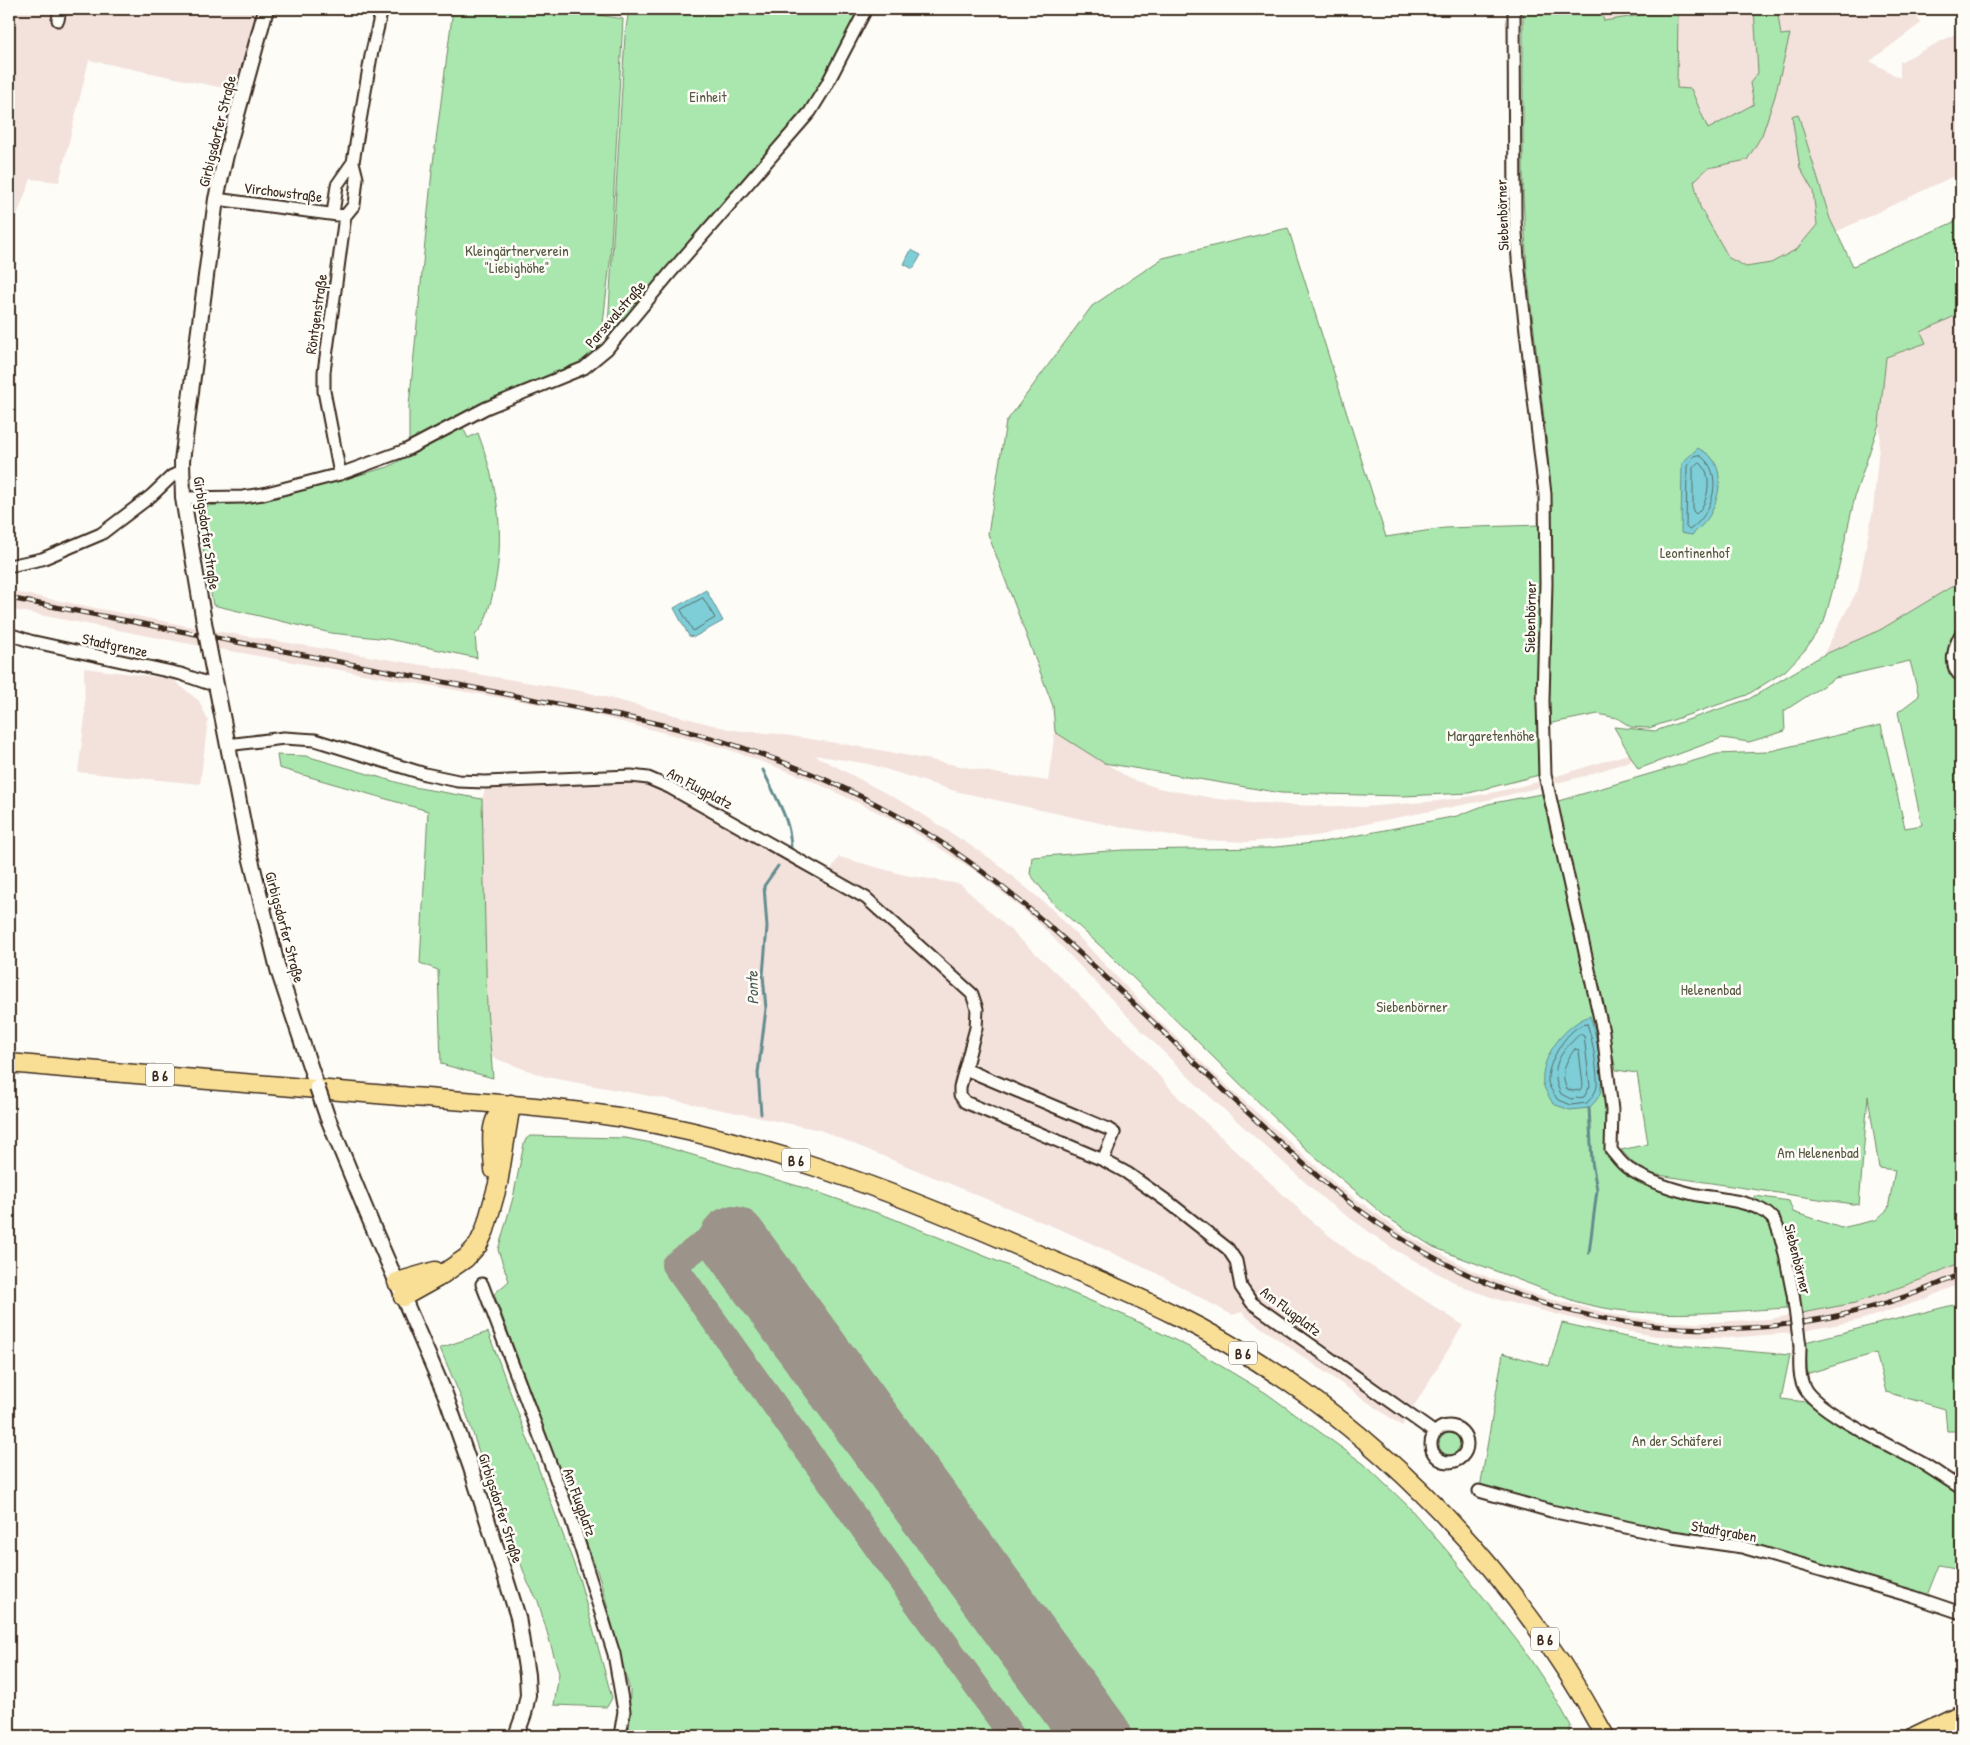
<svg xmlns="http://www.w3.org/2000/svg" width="1970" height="1745" viewBox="0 0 1970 1745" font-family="'Patrick Hand',sans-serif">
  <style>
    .built { fill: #f3e1dc }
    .green { fill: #aae7ae; stroke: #728866 }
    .water { fill: #7eced7; stroke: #638c8d }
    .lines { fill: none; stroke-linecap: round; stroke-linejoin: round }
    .shore { stroke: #566c68; stroke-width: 1 }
    .stream { stroke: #638c8d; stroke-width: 3 }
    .taxiway { stroke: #9c938a; stroke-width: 26 }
    .runway { stroke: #9c938a; stroke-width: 68 }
    .minor-casing { stroke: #3b2a1e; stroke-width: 15 }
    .tertiary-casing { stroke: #3b2a1e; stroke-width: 18 }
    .primary-casing { stroke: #3b2a1e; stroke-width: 21 }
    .minor { stroke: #fdfcf7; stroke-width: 11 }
    .tertiary { stroke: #fdfcf7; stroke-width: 14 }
    .primary { stroke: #f9df96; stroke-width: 18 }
    .rail-casing { stroke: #3b2a1e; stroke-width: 5 }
    .rail { stroke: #fdfcf7; stroke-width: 3; stroke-dasharray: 9; stroke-linecap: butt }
    .minor-bridge-casing { stroke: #3b2a1e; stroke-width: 15; stroke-linecap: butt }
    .tertiary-bridge-casing { stroke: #3b2a1e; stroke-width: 18; stroke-linecap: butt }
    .minor-bridge { stroke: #fdfcf7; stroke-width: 11 }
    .tertiary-bridge { stroke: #fdfcf7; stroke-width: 14 }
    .labels { text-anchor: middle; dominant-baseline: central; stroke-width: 5; stroke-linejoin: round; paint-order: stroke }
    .shield { fill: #fdfcf7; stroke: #75695f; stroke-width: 1 }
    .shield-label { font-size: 14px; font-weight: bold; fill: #3b2a1e }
    .park-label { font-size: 15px; fill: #575942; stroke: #fdfcf7 }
    .street-label { font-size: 15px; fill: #3b2a1e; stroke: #fdfcf7 }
    .water-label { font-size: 16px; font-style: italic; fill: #4f5b56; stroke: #fdfcf7 }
  </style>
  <rect width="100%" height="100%" fill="#fdfcf7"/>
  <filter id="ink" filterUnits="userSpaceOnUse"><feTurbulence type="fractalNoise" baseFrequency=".02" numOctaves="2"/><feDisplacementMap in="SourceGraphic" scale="10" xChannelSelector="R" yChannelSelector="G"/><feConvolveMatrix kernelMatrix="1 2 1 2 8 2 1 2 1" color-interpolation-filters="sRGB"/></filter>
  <g filter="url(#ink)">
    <path class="built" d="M9,9H258L233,90L89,60L59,182L31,179L9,235Z
      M1600,9H1677L1604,21Z
      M1678,9H1754L1758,73L1750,84L1754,104L1708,130L1691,89H1677Z
      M1777,9H1915L1920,24L1870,61L1900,78V62L1961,31V177L1958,174L1836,232L1830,219L1798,114L1792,116L1800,168L1813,191L1817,225L1797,249L1771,263L1746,267L1729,258L1700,207L1694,181L1708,168L1747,160L1790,34L1782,35Z
      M1961,313V581L1880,630L1823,655L1858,589L1873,510L1880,436L1879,424L1886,357L1925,343L1921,332Z
      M9,591L198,628L586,692L732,730L778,734L874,749L1000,774L1048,781L1055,732L1131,779L1158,788L1218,799L1288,805L1364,807L1438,801L1487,794L1534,783L1631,753L1633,760L1585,776L1488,800L1374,822L1316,836L1248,842L1202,840L1109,825L955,791L869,764L814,755L910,806L991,859L1052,909L1152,1014L1212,1072L1338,1186L1403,1233L1473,1271L1507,1285L1545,1298L1616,1315L1656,1321L1696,1323L1770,1319L1855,1303L1920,1280L1961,1262V1283L1923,1300L1860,1320L1793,1333L1727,1338L1656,1336L1614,1329L1500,1300L1465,1288L1393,1249L1326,1201L1198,1086L1138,1027L1039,923L980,874L900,823L806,778L727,749L583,712L195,645L9,609Z
      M84,668L172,679L199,701L208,720L200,784L78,772L85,718Z
      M625,778L647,781L751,840L822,883L839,857L905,875L960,884L1045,962L1134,1048L1178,1097L1317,1226L1354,1255L1463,1325L1402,1426L1249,1319L1242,1312L1232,1315L1156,1273L1064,1231L820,1130L688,1103L546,1077L491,1057L487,1012L482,799L486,786Z"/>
    <path class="green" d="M453,9H563L623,19L610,262L601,341L598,352L578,367L409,446V406L432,171Z
      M629,9H862L815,99L607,344L625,35Z
      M1523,9H1600L1604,21L1678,9L1677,88L1691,89L1708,129L1754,104L1750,83L1758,73L1754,9H1777L1781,35L1790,34L1775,96L1762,135L1747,160L1708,168L1694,181L1700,207L1729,258L1746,267L1771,263L1797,249L1817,225L1813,191L1800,168L1792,116L1798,114L1830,219L1853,266L1961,219V313L1921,332L1926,343L1886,357L1879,424L1856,492L1838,570L1824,622L1805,650L1785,671L1747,695L1649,728L1631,727L1617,718L1598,714L1547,724L1550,638L1551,506L1547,445L1527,270L1523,196Z
      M1288,228L1386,537L1445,528L1541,525L1543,774L1469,793L1403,796L1281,793L1104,763L1055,732L1053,706L988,534L1006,422L1092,306L1163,258Z
      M462,426L468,438L478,433C499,490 507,541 491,601C487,614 485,626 475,635L477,658L388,639L331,633L213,605L196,507L264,501L388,467Z
      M1961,581V1262L1920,1280L1855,1303L1802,1313L1785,1228L1772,1211L1753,1201L1755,1196L1789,1201L1793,1212L1841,1228L1876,1220L1888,1209L1895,1170L1879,1168L1868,1096L1859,1205L1651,1174L1634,1164L1621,1150L1648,1144L1637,1073L1616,1070L1555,802L1717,754L1766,752L1881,725L1905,828L1922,825L1898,712L1919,696L1910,661L1835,678L1784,711L1785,731L1749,742L1722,738L1638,769L1614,727L1655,731L1749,699L1823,655L1880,630Z
      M277,755L306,756L413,787L482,799L487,1009L493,1078L441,1064L438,970L420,963L428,811L279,768Z
      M1541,794L1546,802L1587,978L1606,1073L1609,1151L1627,1173L1761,1209L1775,1223L1787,1268V1308C1717,1312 1642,1321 1574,1301L1433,1247L1385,1216L1304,1147L1107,952L1053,903L1030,874L1032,857L1123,850L1266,848L1323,842L1457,816L1488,804Z
      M530,1136L625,1138L652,1143L808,1189L889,1217L1004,1264L1126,1316L1191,1348L1266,1393L1364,1464L1407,1505L1449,1553L1522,1647L1552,1692L1571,1726L1568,1736H629L630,1691L600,1579L494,1294L509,1281L498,1250L513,1198L524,1144L526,1139Z
      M1961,1303V1431H1947L1945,1409L1886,1392L1876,1353L1806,1374L1805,1342Z
      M1562,1323L1654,1343L1790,1355L1781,1399L1806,1402L1961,1494V1569L1939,1565L1926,1598L1480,1488L1503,1353L1549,1366Z
      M488,1332L579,1578L612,1698L607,1707L554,1705L559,1673L538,1601L528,1583L500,1508L496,1504L462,1400L440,1348Z
      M1439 1444a11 11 0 1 1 22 0a11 11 0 1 1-22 0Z"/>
    <path class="water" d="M911,250L921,255L913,269L904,264Z
      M1698,448C1702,451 1708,453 1711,457C1725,473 1719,501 1708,518C1704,524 1697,530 1692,535L1681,533L1682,463Z
      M706,590L723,621L694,637L689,636L674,608Z
      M1590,1016C1596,1031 1606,1082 1599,1096C1597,1100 1593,1104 1589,1108L1570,1110L1553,1104C1550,1098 1544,1089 1543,1083C1540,1056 1566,1024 1590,1016Z"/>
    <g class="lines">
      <path class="shore" d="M1699,455C1726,471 1713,516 1689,530L1686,527L1687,466L1694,456Z
        M1699,462C1714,472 1709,504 1696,514L1693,511V468Z
        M703,598L715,618L693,631L681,610Z
        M1587,1024C1592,1035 1598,1073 1597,1086C1596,1093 1591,1098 1587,1103L1571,1105L1557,1099C1554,1094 1549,1087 1548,1082C1546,1064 1569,1024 1587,1024Z
        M1580,1034L1584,1036L1590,1086L1584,1097L1571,1099L1561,1094C1548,1068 1560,1052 1580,1034Z
        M1575,1049L1579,1051L1583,1085L1580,1090L1573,1091L1567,1089C1560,1075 1565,1061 1575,1049Z"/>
      <path class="stream" d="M763,770C775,797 791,819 791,849
        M761,1114L758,1073L766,1009L763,975L767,927L764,886L778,866
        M1589,1253L1597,1190L1592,1162L1589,1108"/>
      <path class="taxiway" d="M733,1240L713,1236L674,1265L1012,1736
        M1076,1736L1086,1721"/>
      <path class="runway" d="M733,1240L1097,1736"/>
      <defs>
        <path id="minor" d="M1514,9L1515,220L1519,271L1545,494L1546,583L1543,701L1545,775L1603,1032L1612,1110L1611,1150C1616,1156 1622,1165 1629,1169C1646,1180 1669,1188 1689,1193C1713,1200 1763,1198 1776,1224C1785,1244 1788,1273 1793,1294
          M58,20L60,9
          M216,199L345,216
          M333,214L337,185L353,162
          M340,474L324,391V372L345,216L354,205L357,178L353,162L371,56L382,9
          M183,498L243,497L263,494L340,474L406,450L486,408L584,368L607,349L671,272L810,112L826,86L866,9
          M9,566L42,559L101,534L151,496L172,476L182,472
          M9,634L30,641L181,674L207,683H216
          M1961,634C1954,646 1948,667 1961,676
          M227,745L284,738L315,740L425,774L458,781L485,782L631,776L648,778L669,787L866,898L972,994L977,1009L976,1028L960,1087V1095L965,1102L1103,1160L1127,1173L1171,1204L1228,1249L1236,1261L1241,1287L1252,1303L1435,1433
          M965,1069L1108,1129L1114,1133L1103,1160
          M482,1284L572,1521L614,1654L624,1711L620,1736
          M1800,1346C1800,1359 1798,1375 1804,1387C1815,1411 1897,1449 1922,1463C1935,1471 1948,1480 1961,1488
          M1431 1444a18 18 0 1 1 36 0a18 18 0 1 1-36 0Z
          M1479,1491L1551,1511L1672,1537L1742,1547L1914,1597L1961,1613"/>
        <path id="tertiary" d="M204,622L183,498L182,461L216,199L226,155L266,9
          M210,654L248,848L279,973L317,1087
          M327,1116L372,1225L445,1394L471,1468L518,1617L527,1675L528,1695L524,1714L516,1736"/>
        <path id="primary" d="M9,1063C139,1075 269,1085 400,1096C473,1102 545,1106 618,1117C757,1140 888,1189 1016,1245C1069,1268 1123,1289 1175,1315C1358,1406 1507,1557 1605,1736
          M494,1170C493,1146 485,1116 511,1104
          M397,1282L435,1271
          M403,1297L437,1278L466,1258L478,1245L485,1230L498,1184L511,1104
          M1915,1736L1961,1714"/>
      </defs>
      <use href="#minor" class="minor-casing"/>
      <use href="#tertiary" class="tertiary-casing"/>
      <use href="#primary" class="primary-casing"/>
      <use href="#minor" class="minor"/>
      <use href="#tertiary" class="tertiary"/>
      <use href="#primary" class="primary"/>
      <defs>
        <path id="rail" d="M9,598L651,722C765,749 873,792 968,861C1068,934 1154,1025 1244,1109C1292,1154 1340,1200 1396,1235C1482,1290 1579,1322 1681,1328C1778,1333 1873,1315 1961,1274"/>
      </defs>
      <use href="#rail" class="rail-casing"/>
      <use href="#rail" class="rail"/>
      <defs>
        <path id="minor-bridge" d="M1793,1294L1800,1346"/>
        <path id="tertiary-bridge" d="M204,622L210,654
          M317,1087L327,1116"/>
      </defs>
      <use href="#minor-bridge" class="minor-bridge-casing"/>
      <use href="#tertiary-bridge" class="tertiary-bridge-casing"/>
      <use href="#minor-bridge" class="minor-bridge"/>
      <use href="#tertiary-bridge" class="tertiary-bridge"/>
    </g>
  </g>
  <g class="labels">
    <g class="shield">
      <rect x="146" y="1063.5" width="28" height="23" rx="4"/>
      <rect x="782" y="1148.5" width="28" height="23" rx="4"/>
      <rect x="1229" y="1341.5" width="28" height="23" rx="4"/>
      <rect x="1531" y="1627.5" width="28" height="23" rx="4"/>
    </g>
    <g class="shield-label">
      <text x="160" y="1075">B 6</text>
      <text x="796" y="1160">B 6</text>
      <text x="1243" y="1353">B 6</text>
      <text x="1545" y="1639">B 6</text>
    </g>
    <g class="park-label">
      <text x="708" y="96">Einheit</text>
      <text x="517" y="250">Kleingärtnerverein<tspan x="517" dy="17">"Liebighöhe"</tspan></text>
      <text x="1695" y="552">Leontinenhof</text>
      <text x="1491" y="735">Margaretenhöhe</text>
      <text x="1711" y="989">Helenenbad</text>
      <text x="1412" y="1006">Siebenbörner</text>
      <text x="1818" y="1152">Am Helenenbad</text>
      <text x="1677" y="1440">An der Schäferei</text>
    </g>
    <g class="street-label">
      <text transform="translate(217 131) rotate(-76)">Girbigsdorfer Straße</text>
      <text transform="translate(283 192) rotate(7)">Virchowstraße</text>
      <text transform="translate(1502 215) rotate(-92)">Siebenbörner</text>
      <text transform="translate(316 314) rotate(-82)">Röntgenstraße</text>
      <text transform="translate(615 314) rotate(-49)">Parsevalstraße</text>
      <text transform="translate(207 533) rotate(82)">Girbigsdorfer Straße</text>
      <text transform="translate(1530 617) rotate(-89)">Siebenbörner</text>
      <text transform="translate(115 645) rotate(12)">Stadtgrenze</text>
      <text transform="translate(700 788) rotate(28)">Am Flugplatz</text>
      <text transform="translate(285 927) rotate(75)">Girbigsdorfer Straße</text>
      <text transform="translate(1798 1259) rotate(76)">Siebenbörner</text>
      <text transform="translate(1291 1311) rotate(37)">Am Flugplatz</text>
      <text transform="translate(580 1502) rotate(70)">Am Flugplatz</text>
      <text transform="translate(501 1508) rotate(72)">Girbigsdorfer Straße</text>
      <text transform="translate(1724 1531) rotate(10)">Stadtgraben</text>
    </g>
    <g class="water-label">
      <text transform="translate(752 988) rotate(-92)">Ponte</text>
    </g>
  </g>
  <rect width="1970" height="1745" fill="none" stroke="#fdfcf7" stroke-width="30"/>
  <rect x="15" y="15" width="1940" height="1715" fill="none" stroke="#3b2a1e" stroke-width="2" filter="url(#ink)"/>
</svg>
